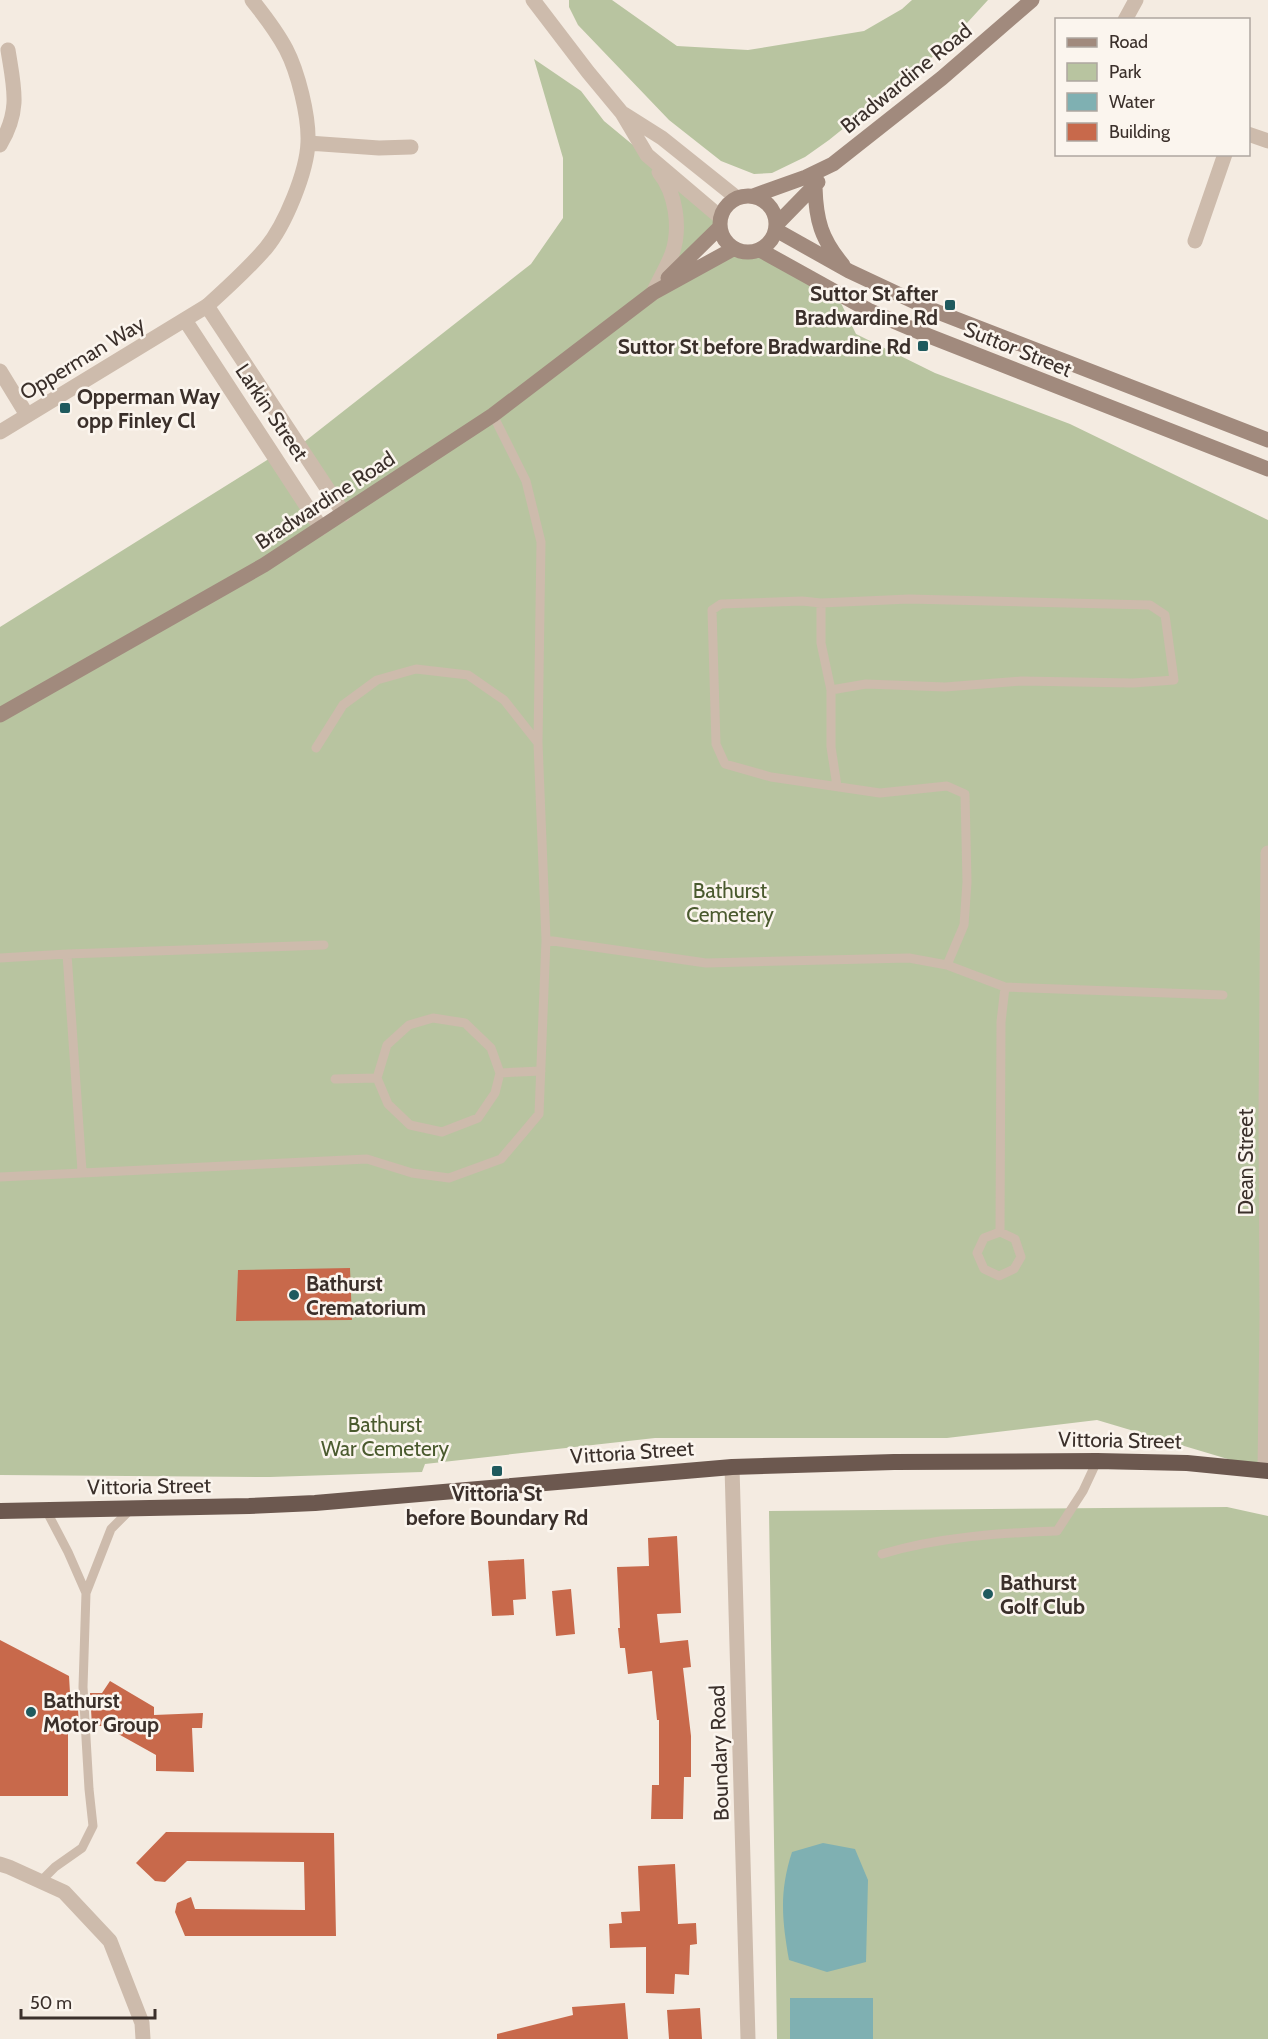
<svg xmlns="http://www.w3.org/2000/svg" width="1268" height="2039" viewBox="0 0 1268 2039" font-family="Cabin,sans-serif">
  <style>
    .green { fill: #b8c4a0 }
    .water { fill: #7fb0b2 }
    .building { fill: #c8694b }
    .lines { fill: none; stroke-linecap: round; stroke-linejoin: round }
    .service { stroke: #cdbbac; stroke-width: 9 }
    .minor { stroke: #cdbbac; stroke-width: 15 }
    .tertiary { stroke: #cdbbac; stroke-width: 15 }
    .secondary { stroke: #a18a7d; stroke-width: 15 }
    .trunk { stroke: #6c584f; stroke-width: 16 }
    .poi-dot { fill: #1f5a5e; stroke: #fbf5ee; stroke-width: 2 }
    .labels { text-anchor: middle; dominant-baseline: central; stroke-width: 5; stroke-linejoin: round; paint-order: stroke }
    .street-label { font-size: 21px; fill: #3b302b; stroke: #fbf5ee }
    .poi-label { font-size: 21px; font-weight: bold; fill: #3b302b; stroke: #fbf5ee; text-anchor: start }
    .park-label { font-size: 21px; fill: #4a5a2e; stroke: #fbf5ee }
  </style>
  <rect width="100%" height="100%" fill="#f4ebe1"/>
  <path class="green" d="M569,0H612L677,46L748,50L864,31L902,9L912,0H988L946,46L829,140L805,157L772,173L754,174L721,161L669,120L578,25L569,7Z
    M534,59L581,91L604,121L720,217L656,291L733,249L742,252L760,250L836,293L856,334L935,373L1070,424L1268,520V1471L1097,1420L947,1438H655L425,1464L422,1472L270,1477L0,1475V627L275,455L321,528L343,514L299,446L531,264L563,218V158Z
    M1227,1507L1268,1516V2039H777L769,1511Z"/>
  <path class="water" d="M823,1843L855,1849L868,1880L866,1962L827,1972L789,1960C782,1920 779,1892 792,1852Z
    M790,1998H873V2039H790Z"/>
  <path class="building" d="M350,1268L352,1320L236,1321L238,1270Z
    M677,1536L681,1613L657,1614L660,1643L688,1640L691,1667L683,1668L691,1736V1777H684L683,1819H651L652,1785H659V1720H657L652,1671L628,1674L625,1648H620L618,1628H620L617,1567L649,1566L648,1538Z
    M524,1559L526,1599L513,1600L514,1615L492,1616L488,1561Z
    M571,1589L575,1634L556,1636L552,1591Z
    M0,1640L69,1676L70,1693H77L79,1726H68V1796H0Z
    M110,1681L154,1707V1715L203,1713L202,1728H192L194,1772L156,1771V1755L104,1726H92L90,1693H102Z
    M166,1832L334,1833L336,1936H185L175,1912L177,1903L191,1897L195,1909L305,1910L304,1862L187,1861L165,1882L155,1881L136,1863Z
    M675,1864L678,1924L696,1923L697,1944L690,1945L689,1975L675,1974L674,1994L646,1993V1947L610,1948L609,1924L622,1923L621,1912L640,1911L638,1866Z
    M625,2003L628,2039H497V2034L573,2015L572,2007Z
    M700,2008L702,2039H669L667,2010Z"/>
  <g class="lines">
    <path class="service" d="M821,603V643L831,690V747L837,786
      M831,690L866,684L945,687L1021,681L1133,683L1174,680L1165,615L1150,605L909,599L821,603L802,601L721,604L712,610L716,744L725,764L771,777L880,793L947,786L965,794L967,882L964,925L947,965
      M316,748L343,705L377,680L416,669L468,675L504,700L538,743
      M546,940L706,963L909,958L947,965L1005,987L1223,995
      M67,954L82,1171
      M0,958L67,954L324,945
      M377,1078L387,1045L409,1025L433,1018L465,1023L491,1048L500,1073L541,1071
      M335,1079L377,1078L388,1104L410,1125L442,1132L478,1118L495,1093L500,1073
      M0,1177L367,1159L412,1173L449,1178L501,1159L539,1114L546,940L538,743L541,542L526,481L493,415
      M1000,1232L984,1238L977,1253L984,1269L999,1276L1014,1269L1021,1257L1015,1239L1000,1232L1001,1022L1005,987
      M46,1510L68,1552L86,1593
      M882,1554C938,1537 999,1533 1057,1531L1083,1491L1097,1461
      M41,1881L55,1867L82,1848L93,1826L89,1789L83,1687L86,1593L111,1529L131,1509"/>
    <path class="minor" d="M1125,20L1136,0
      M1248,134L1268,141
      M308,143L379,148L411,147
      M0,145C21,110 14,88 8,50
      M1195,241L1225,154
      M207,306C227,288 248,269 266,248C285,225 307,172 308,142C309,116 298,72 286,49C277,32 264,15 252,0
      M0,371L27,415
      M732,1467L748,2039
      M1265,1470L1267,1318L1266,1119L1268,853
      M0,1864L9,1867L64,1892L110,1941L142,2023L143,2039"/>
    <path class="tertiary" d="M533,0L588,72L622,113L647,155L720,217
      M624,114L662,138L737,198
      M653,293C659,280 667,267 672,254C681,228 676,193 659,172
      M185,320L321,528
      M0,432L207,306L344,514"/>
    <path class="secondary" d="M815,187C816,220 821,239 843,265
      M720 224a28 28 0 1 1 56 0a28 28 0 1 1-56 0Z
      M753,196L806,177L833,164L942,78L1032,0
      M777,224L818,182
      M776,230L849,271L930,309L1268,440
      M760,250L870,311L924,334L1268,469
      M668,278L720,227
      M0,715L264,565L493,415L653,293L733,249"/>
    <path class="trunk" d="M0,1511L249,1506L315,1503L732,1467L894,1462L1097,1461L1187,1463L1268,1471"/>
  </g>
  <g class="poi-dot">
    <rect x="944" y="299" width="12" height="12" rx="3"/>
    <rect x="917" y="340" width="12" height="12" rx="3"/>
    <rect x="59" y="402" width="12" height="12" rx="3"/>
    <circle cx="294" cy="1295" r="6"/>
    <rect x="491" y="1465" width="12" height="12" rx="3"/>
    <circle cx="988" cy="1594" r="6"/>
    <circle cx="31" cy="1712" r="6"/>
  </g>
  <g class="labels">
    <g class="street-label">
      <text transform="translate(906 78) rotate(-39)">Bradwardine Road</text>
      <text transform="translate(1018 349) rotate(22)">Suttor Street</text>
      <text transform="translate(82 358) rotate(-31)">Opperman Way</text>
      <text transform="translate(272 412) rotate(56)">Larkin Street</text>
      <text transform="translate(325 500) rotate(-33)">Bradwardine Road</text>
      <text transform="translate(1245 1162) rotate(-90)">Dean Street</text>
      <text transform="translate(1120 1440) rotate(1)">Vittoria Street</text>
      <text transform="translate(632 1452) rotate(-4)">Vittoria Street</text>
      <text transform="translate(149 1486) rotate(-1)">Vittoria Street</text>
      <text transform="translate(719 1753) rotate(-92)">Boundary Road</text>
    </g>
    <g class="poi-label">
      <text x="938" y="293" text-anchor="end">Suttor St after<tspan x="938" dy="24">Bradwardine Rd</tspan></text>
      <text x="911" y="346" text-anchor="end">Suttor St before Bradwardine Rd</text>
      <text x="77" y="396">Opperman Way<tspan x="77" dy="24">opp Finley Cl</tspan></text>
      <text x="306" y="1283">Bathurst<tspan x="306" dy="24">Crematorium</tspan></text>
      <text x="497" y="1493" text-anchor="middle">Vittoria St<tspan x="497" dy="24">before Boundary Rd</tspan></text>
      <text x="1000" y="1582">Bathurst<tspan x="1000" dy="24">Golf Club</tspan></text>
      <text x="43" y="1700">Bathurst<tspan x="43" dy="24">Motor Group</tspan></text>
    </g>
    <g class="park-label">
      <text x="730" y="890">Bathurst<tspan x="730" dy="24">Cemetery</tspan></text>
      <text x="385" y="1424">Bathurst<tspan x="385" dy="24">War Cemetery</tspan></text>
    </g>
  </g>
  <rect x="1055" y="18" width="195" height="138" fill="#fbf5ee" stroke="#aea6a0" stroke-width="1.5"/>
  <rect x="1067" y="38" width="30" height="9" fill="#a18a7d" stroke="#aea6a0" stroke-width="1.5"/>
  <text x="1109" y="48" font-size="18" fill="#3b302b">Road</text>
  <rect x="1067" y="63" width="30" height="18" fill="#b8c4a0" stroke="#aea6a0" stroke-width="1.5"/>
  <text x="1109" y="78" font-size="18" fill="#3b302b">Park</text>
  <rect x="1067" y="93" width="30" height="18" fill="#7fb0b2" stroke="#aea6a0" stroke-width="1.5"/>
  <text x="1109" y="108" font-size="18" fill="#3b302b">Water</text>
  <rect x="1067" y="123" width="30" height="18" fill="#c8694b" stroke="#aea6a0" stroke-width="1.5"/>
  <text x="1109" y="138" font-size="18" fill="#3b302b">Building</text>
  <path d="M21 2009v9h134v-9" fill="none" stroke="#3b302b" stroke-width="3"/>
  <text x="30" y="2009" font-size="18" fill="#3b302b" stroke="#fbf5ee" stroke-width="4.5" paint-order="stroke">50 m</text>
</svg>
